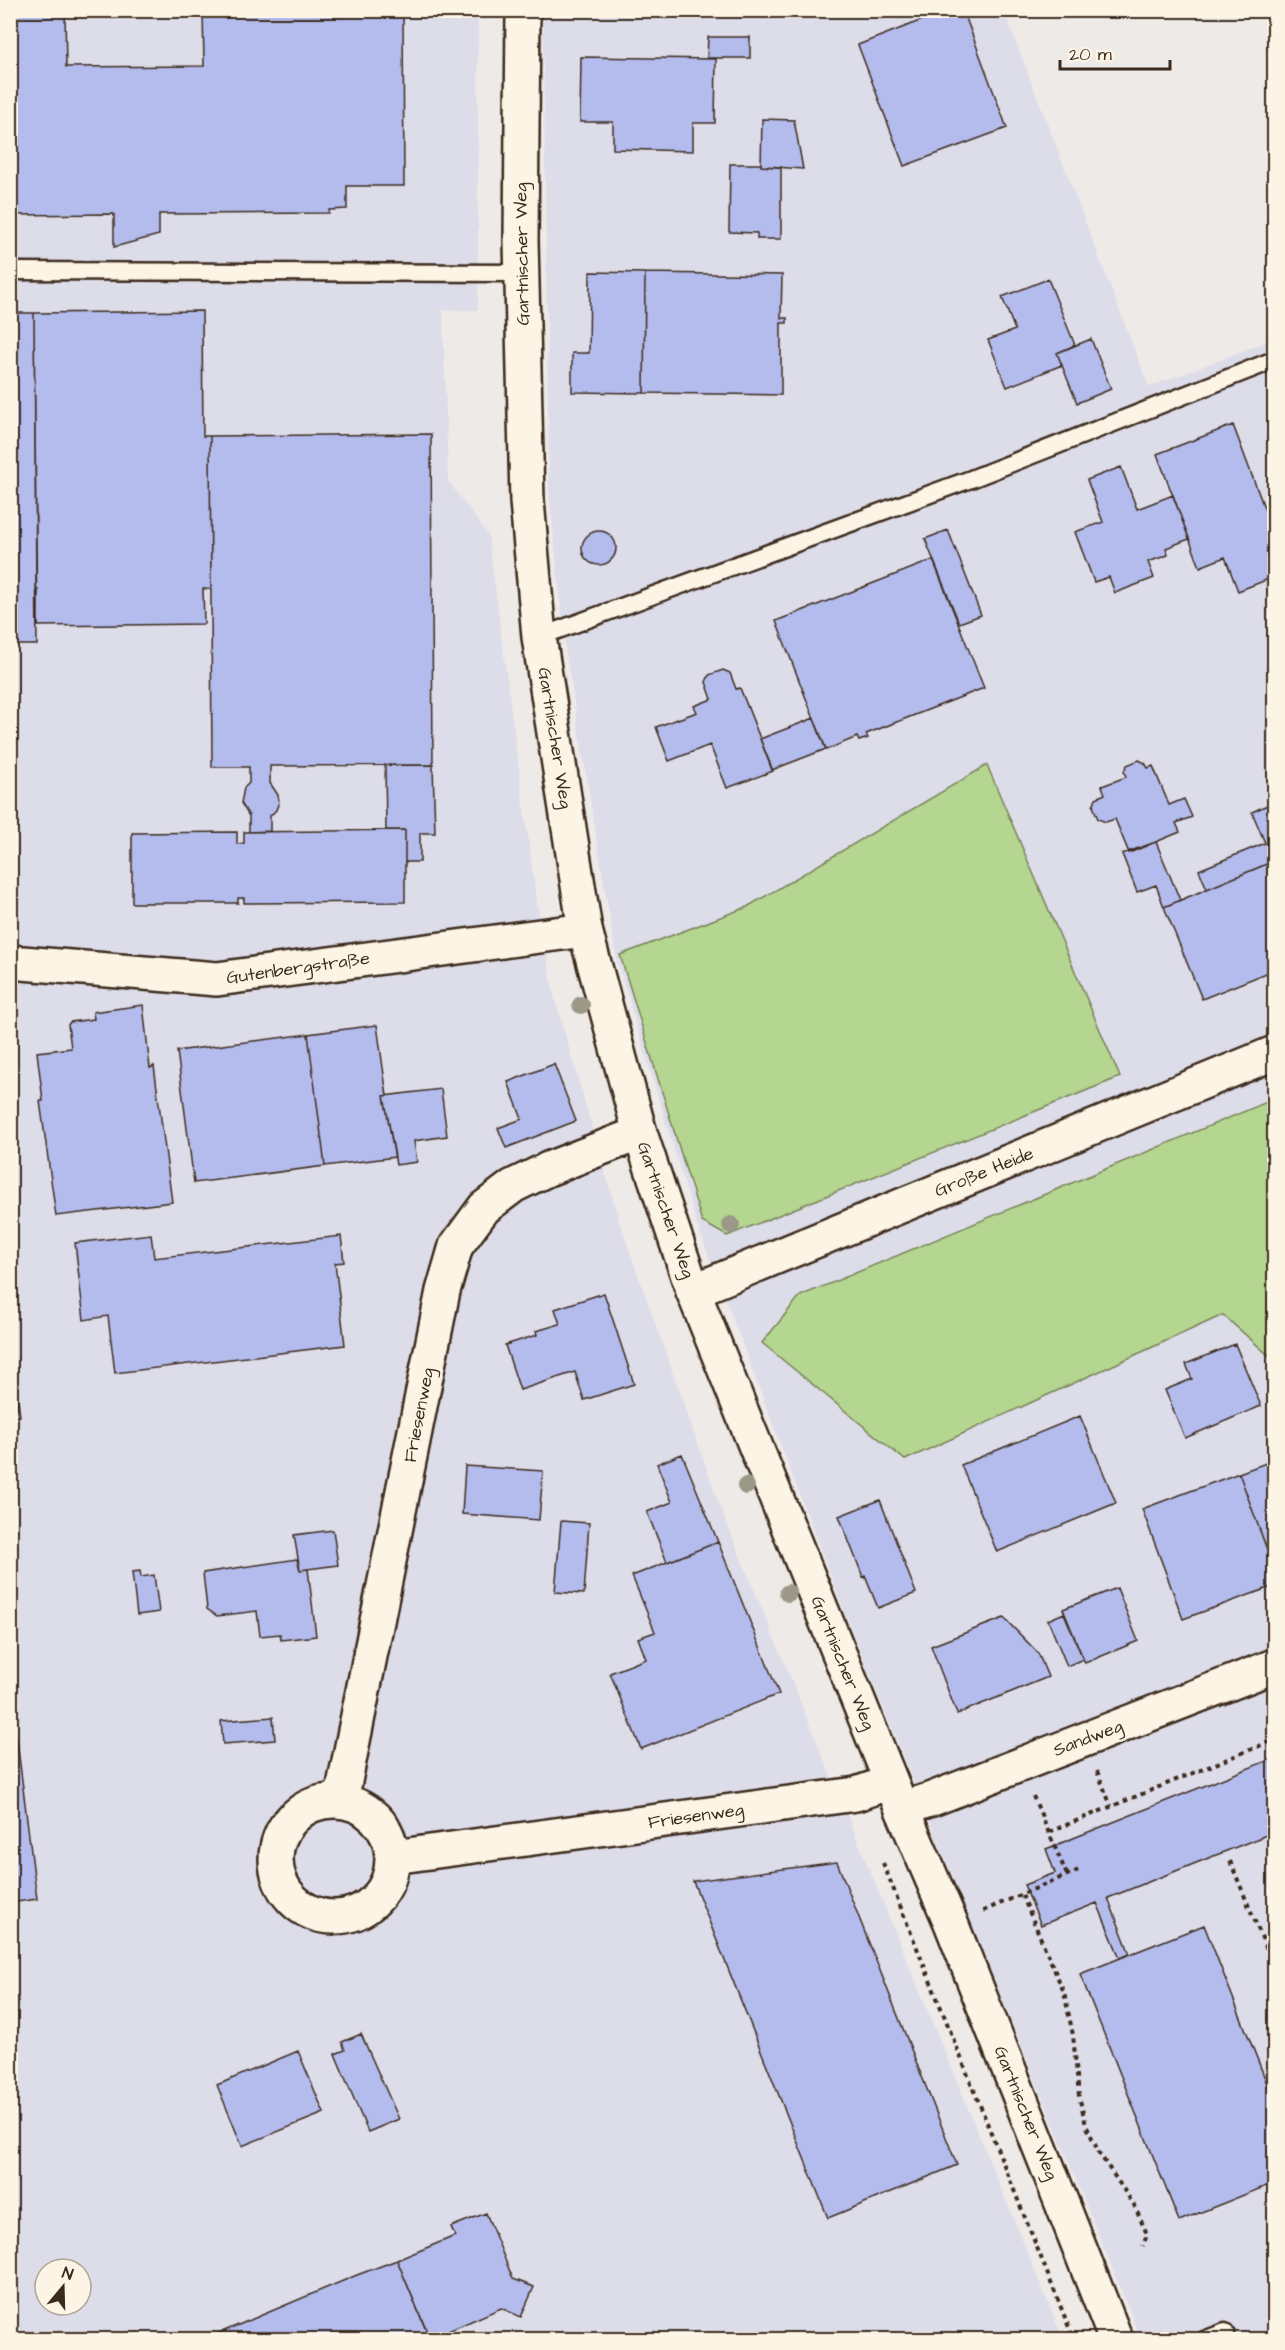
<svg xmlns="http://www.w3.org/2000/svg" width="1285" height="2350" viewBox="0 0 1285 2350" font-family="'Architects Daughter',sans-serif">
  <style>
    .built { fill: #dddce9; fill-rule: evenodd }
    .green { fill: #b4d690; stroke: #788057; stroke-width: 1.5 }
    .building { fill: #b4bced; stroke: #3b2a1e; stroke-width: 1.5 }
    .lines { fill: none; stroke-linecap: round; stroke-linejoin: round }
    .lane-casing { stroke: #3b2a1e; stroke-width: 21 }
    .street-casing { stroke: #3b2a1e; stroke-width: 38 }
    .secondary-casing { stroke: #3b2a1e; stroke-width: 38 }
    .path { stroke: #3b2a1e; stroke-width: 4; stroke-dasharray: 4.5 4.5; stroke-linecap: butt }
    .lane { stroke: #fcf5e5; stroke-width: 16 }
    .street { stroke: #fcf5e5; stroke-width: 33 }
    .secondary { stroke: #fcf5e5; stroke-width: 33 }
    .tree { fill: #9c9888 }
    .labels { text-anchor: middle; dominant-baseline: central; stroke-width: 4.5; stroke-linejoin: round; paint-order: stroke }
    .street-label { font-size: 18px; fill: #3b2a1e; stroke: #fcf5e5 }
  </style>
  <rect width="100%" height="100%" fill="#eeeae7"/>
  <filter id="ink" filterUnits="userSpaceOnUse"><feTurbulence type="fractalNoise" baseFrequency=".0167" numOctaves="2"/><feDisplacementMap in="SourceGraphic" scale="12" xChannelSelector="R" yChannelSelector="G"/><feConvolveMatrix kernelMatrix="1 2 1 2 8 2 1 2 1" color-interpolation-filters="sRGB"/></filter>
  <g filter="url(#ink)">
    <path class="built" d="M11,11H478V310H443L448,481L488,535L535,891L554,996L620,1224L722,1512L1063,2339L11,2340ZM45,2269H81V2305H45Z
      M543,11H1004L1149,387L1274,339V2339H1141L847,1619L697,1225L617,961L566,653L549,490Z"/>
    <path class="green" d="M987,765L1120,1077L727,1236L702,1222L620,955L747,907Z
      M1274,1099V1360L1223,1315L905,1460L762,1343L800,1296Z"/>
    <path class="building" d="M10,10H65L66,67L204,66L203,10H403L404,186H347V209L329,210V213L159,214V235L114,247V214L10,215Z
      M948,10H963L1007,128L904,166L858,45Z
      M708,37H750V58H707Z
      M581,57L716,59L715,123H693V151L613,149V122H580Z
      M762,119L794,120L803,169L761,166Z
      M730,164H761V166L781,167V239H757V233L729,232Z
      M590,272L645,273L644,393L572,392V353H589Z
      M645,273L782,275L781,318H787V323H781V395L644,393Z
      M1048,279L1075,345L1057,353L1062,365L1007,387L988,340L1015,330L1002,297Z
      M202,311L203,436H210L211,589H203L204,624L38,626V590H36L34,313Z
      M10,313H34L37,645H10Z
      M1091,339L1111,389L1077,403L1057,353Z
      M1274,394V415L1268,396Z
      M1233,425L1274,534V577L1238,591L1225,557L1200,567L1157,454Z
      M431,434L433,765L270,766V783L278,795L279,802L276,810L270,816V831L249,832V816L241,803L244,788L249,783V767H212L210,436Z
      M1121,467L1137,509L1173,495L1189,539L1166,548L1168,555L1148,562L1154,578L1115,593L1109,577L1094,582L1075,532L1103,522L1087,480Z
      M948,530L981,615L959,623L925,539Z
      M582 548a17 17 0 1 1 34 0a17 17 0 1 1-34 0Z
      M933,560L984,688L866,734L868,738L859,741L857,737L826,750L776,621Z
      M723,670L730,673L736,689L740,688L773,771L727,788L710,745L669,761L656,727L697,712L694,706L712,699L706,682L709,675Z
      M814,718L826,749L772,770L760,739Z
      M10,738H13V765H10Z
      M1139,760L1145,763L1148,768L1153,766L1169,805L1184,799L1192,817L1176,823L1180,832L1129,853L1115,819L1106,822L1098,819L1093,806L1096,798L1105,794L1102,786L1126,777L1124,771L1127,765Z
      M385,765H433L435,833H420V862H405V830H386Z
      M1274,802V861L1207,889L1199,870L1265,843L1252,812Z
      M405,830V902L244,903V898H238V903H132V833L237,832V844L244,843V832Z
      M1156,842L1180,900L1164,907L1156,885L1137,892L1122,854Z
      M1274,861V970L1202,999L1164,907Z
      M143,1005L150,1068L154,1066L172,1202L56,1216L40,1101H43L37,1052L71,1048L68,1025L70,1022L94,1019L93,1012Z
      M377,1025L387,1096H384L395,1157L325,1166L308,1034Z
      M308,1034L325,1166L194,1183L177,1051Z
      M554,1064L576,1121L506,1148L498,1128L522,1119L508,1082Z
      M441,1089L447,1136L414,1141L417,1162L396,1165L384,1096Z
      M151,1234L154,1258L341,1236L344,1262L335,1263L345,1345L115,1373L108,1316L84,1320L75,1243Z
      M604,1293L634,1384L584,1400L575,1372L520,1390L505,1345L537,1335L536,1331L560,1324L555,1309Z
      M10,1343L20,1416L10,1417Z
      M1235,1344L1261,1406L1185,1438L1165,1390L1192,1379L1186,1364Z
      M1080,1416L1116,1503L997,1552L961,1465Z
      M682,1454L718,1542L667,1562L647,1512L672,1502L657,1464Z
      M1274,1460V1569L1239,1473Z
      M465,1466L543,1471L539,1520L462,1514Z
      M1239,1473L1274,1569V1586L1183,1619L1142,1509Z
      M880,1500L916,1593L878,1608L865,1576L863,1577L839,1516Z
      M561,1521L589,1523L584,1594L555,1592Z
      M333,1530L338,1565L300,1570L294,1535Z
      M718,1542L779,1694L641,1749L610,1673L646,1659L638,1638L655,1632L632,1576Z
      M297,1559L300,1570L308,1569L316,1636L281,1640L280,1634L260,1636L257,1611L217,1616L207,1609L203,1573Z
      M140,1571L141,1577L154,1575L159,1612L137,1615L132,1572Z
      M1117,1588L1138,1641L1085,1663L1063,1609Z
      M1064,1613L1083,1659L1067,1666L1048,1620Z
      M1004,1618L1038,1653L1048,1677L957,1714L931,1646Z
      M10,1685L37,1899L10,1903Z
      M273,1717L275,1740L223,1744L221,1721Z
      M1274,1758V1847L1269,1834L1108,1898L1130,1954L1120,1958L1097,1903L1041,1925L1024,1885L1055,1873L1046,1849Z
      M837,1862L957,2165L828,2218L693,1881Z
      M1204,1925L1274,2101V2183L1179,2221L1080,1974Z
      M361,2034L399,2119L368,2132L335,2054L345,2050L342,2042Z
      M298,2051L324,2113L242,2146L217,2085Z
      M486,2213L513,2279L534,2287L521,2317L501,2308L430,2339L397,2260L455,2236L451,2227Z
      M397,2260L430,2340H203L357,2275Z"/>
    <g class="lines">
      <defs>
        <path id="lane" d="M10,271L522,273
          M539,637L971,479L1274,360
          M1204,2340L1225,2332"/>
        <path id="street" d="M10,962L217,979L585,930
          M693,1291L1274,1053
          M341,1801L443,1291L456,1246L484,1208L513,1186L548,1169L640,1133
          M276 1859a58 58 0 1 1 116 0a58 58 0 1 1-116 0Z
          M902,1809L932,1799L1274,1666
          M393,1857L856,1794L891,1782"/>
        <path id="secondary" d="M523,10L521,240L527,501L539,637L585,930L640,1133L693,1291L902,1809L951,1923L1116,2340"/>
      </defs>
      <use href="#lane" class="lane-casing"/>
      <use href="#street" class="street-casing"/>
      <use href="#secondary" class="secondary-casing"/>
      <path class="path" d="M1097,1771L1111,1806
        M1033,1796L1067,1875
        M1049,1832L1274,1740
        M1230,1861L1274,1967
        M883,1863L1074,2340
        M1022,1895L1064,1992L1073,2035L1079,2096L1086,2125L1099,2153L1134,2205L1147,2234L1143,2246
        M983,1911L1081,1869"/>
      <use href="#lane" class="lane"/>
      <use href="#street" class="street"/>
      <use href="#secondary" class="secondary"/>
    </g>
    <g class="tree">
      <circle cx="581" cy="1005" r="9"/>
      <circle cx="731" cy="1225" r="9"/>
      <circle cx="746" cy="1486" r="9"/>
      <circle cx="788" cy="1593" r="9"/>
    </g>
  </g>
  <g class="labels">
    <g class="street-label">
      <text transform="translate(522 254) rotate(-91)">Gartnischer Weg</text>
      <text transform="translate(555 738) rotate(81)">Gartnischer Weg</text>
      <text transform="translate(298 968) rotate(-8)">Gutenbergstraße</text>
      <text transform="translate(984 1172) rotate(-22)">Große Heide</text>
      <text transform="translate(666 1210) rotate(71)">Gartnischer Weg</text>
      <text transform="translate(419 1415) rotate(-79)">Friesenweg</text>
      <text transform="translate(843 1663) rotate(68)">Gartnischer Weg</text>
      <text transform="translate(1088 1738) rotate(-21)">Sandweg</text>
      <text transform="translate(696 1816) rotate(-8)">Friesenweg</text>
      <text transform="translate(1026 2113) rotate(68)">Gartnischer Weg</text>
    </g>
  </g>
  <rect width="1285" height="2350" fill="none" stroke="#fcf5e5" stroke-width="36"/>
  <rect x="18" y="18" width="1249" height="2314" fill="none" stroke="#3b2a1e" stroke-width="2" filter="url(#ink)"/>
  <g transform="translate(63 2287) rotate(19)"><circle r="28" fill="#fcf5e5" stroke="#afa495" stroke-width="1.5"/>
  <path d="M0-4.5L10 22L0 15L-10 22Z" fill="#3b2a1e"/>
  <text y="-9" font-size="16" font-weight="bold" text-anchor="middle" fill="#3b2a1e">N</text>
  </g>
  <path d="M1060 60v9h110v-9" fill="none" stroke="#3b2a1e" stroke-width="3"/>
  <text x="1069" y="60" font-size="18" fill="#3b2a1e" stroke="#fcf5e5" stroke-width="4.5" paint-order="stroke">20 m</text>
</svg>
